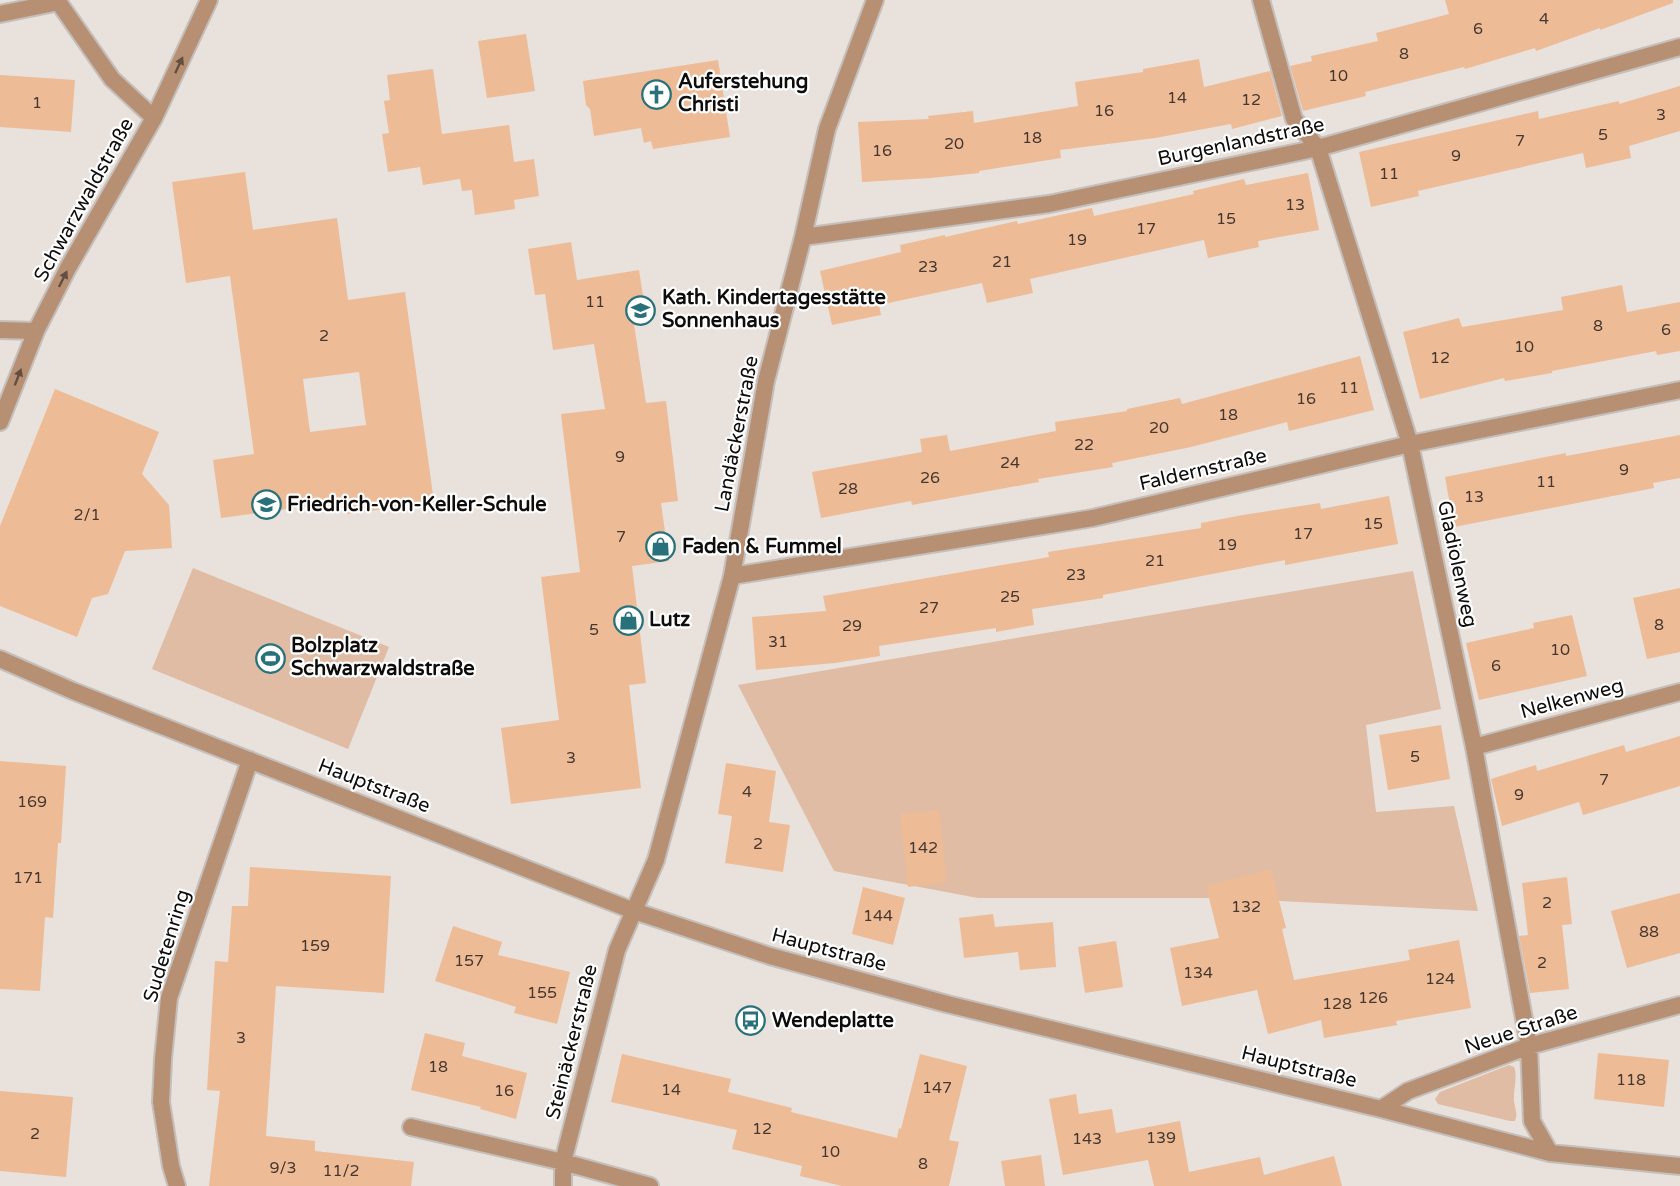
<svg xmlns="http://www.w3.org/2000/svg" width="1680" height="1186" viewBox="0 0 1680 1186" font-family="'Varela Round',sans-serif">
  <style>
    .green { fill: #dfbca3 }
    .building { fill: #eebb97; fill-rule: evenodd }
    .lines { fill: none; stroke-linecap: round; stroke-linejoin: round }
    .minor-casing { stroke: #c5bfbb; stroke-width: 20 }
    .minor { stroke: #b79074; stroke-width: 16 }
    .oneway { fill: #634e40 }
    .labels { text-anchor: middle; dominant-baseline: central; stroke-width: 4.5; stroke-linejoin: round; paint-order: stroke }
    .number-label { font-size: 16px; fill: #47382f }
    .poi-label { font-size: 20px; font-weight: bold; fill: #0f0d0c; stroke: #fff; text-anchor: start }
    .street-label { font-size: 20px; fill: #0f0d0c; stroke: #fff }
  </style>
  <rect width="100%" height="100%" fill="#e8e1dc"/>
  <path class="green" d="M193,568L389,647L348,749L152,669Z
    M1413,571L1441,709L1366,725L1376,812L1454,806L1478,911L1220,898H978L834,871L738,685Z
    M1509,1065L1514,1067C1518,1077 1513,1090 1514,1101C1515,1109 1518,1114 1515,1121H1510L1438,1104L1435,1099L1440,1092Z"/>
  <path class="building" d="M1445,0H1673V3L1600,30V28L1536,51L1535,48L1465,69L1464,67L1365,92L1366,96L1303,111L1290,66L1312,61L1311,56L1378,41L1376,33L1449,14Z
    M526,34L535,91L487,98L478,41Z
    M1199,59L1204,87L1270,71L1282,116L1232,129L1231,124L1155,138L1060,150L1061,158L979,171V173L931,178L862,182L858,122L929,119L928,116L973,111L974,123L1078,106L1075,82L1143,72V69Z
    M718,60L730,137L653,149L651,141L644,143L641,128L594,136L590,109L586,105L583,81Z
    M433,69L442,134L509,125L514,162L534,159L539,196L514,200L515,209L475,215L472,190L462,191L460,179L423,185L420,167L388,172L382,134L389,133L384,101L390,100L387,75Z
    M0,75L75,80L71,132L0,127Z
    M1680,86V131L1629,146L1631,158L1586,168L1583,153L1418,191L1419,196L1371,207L1359,152L1538,111L1539,119L1619,101V104Z
    M245,172L253,230L337,218L348,300L405,292L434,502L347,514L345,501L221,518L213,460L254,454L230,276L186,283L172,182ZM359,372L366,425L310,432L303,379Z
    M1308,173L1319,230L1258,241L1259,247L1208,258L1204,240L1030,279L1033,293L987,303L982,283L879,305L881,315L832,325L820,271L901,252L900,245L945,235V237L1017,221L1018,224L1092,208L1094,216L1194,194L1193,191L1244,179L1246,185Z
    M571,242L577,280L639,270L645,309L632,311L646,403L666,401L678,501L661,503L669,561L632,566L646,683L629,685L641,788L511,804L501,728L559,720L541,577L580,572L561,414L605,409L594,344L553,350L545,294L535,295L528,249Z
    M1622,285L1627,312L1680,302V351L1657,355L1656,351L1552,371V373L1505,381L1504,378L1420,399L1403,332L1459,318L1462,327L1563,310L1561,297Z
    M1360,356L1374,410L1289,431L1287,422L1191,447L1112,463L1113,467L1038,479L1039,482L912,505L911,501L821,518L812,472L922,452L920,439L947,435L950,451L1056,431L1055,422L1127,411V409L1180,398L1182,404Z
    M55,389L159,432L142,474L169,505L172,548L125,551L108,594L92,598L77,637L0,606V526Z
    M1680,435V478L1653,483L1654,488L1454,527L1445,477L1566,453V456Z
    M1389,496L1398,544L1285,565V560L1103,595V598L1032,609L1034,625L996,632V628L879,646L880,656L835,663L756,670L752,617L826,611L823,596L1049,557L1048,552L1201,528V523L1243,515L1320,503L1321,509Z
    M1680,588V652L1647,659L1633,598Z
    M1572,615L1587,676L1479,700L1466,643L1534,628L1533,623Z
    M1441,725L1450,779L1388,790L1379,735Z
    M1680,736V786L1583,815L1579,802L1502,826L1491,779L1536,765L1537,771L1624,745L1626,752Z
    M0,761L66,766L61,843H58L53,918L45,917L40,991L0,989Z
    M726,763L776,771L769,822L790,825L783,872L725,863L732,816L718,814Z
    M939,810L947,882L908,887L900,814Z
    M250,867L391,876L384,993L276,986L266,1136L315,1141V1151L414,1162L411,1186H209L220,1091L207,1090L215,961L228,962L232,906H248Z
    M1271,869L1286,928L1282,929L1294,980L1410,960L1408,950L1459,940L1471,1008L1396,1021L1397,1025L1324,1038L1321,1020L1268,1034L1257,990L1182,1006L1170,948L1219,938L1206,886Z
    M1567,877L1572,924L1562,925L1569,989L1530,993L1519,936L1528,935L1522,883Z
    M863,887L905,898L893,945L852,934Z
    M1680,893V953L1627,968L1611,911Z
    M993,914L995,927L1053,922L1056,967L1020,970L1018,952L964,958L959,918Z
    M453,926L502,942L498,955L570,972L557,1024L514,1013L516,1007L435,981Z
    M1116,941L1123,987L1085,993L1078,947Z
    M425,1033L465,1043L462,1056L527,1073L516,1119L480,1109L481,1107L411,1090Z
    M1598,1053L1669,1060L1664,1107L1594,1099Z
    M622,1054L731,1079L728,1092L792,1108L791,1112L897,1138L899,1128L901,1129L920,1054L967,1066L949,1140L959,1142L949,1186H842L800,1176L802,1166L732,1149L737,1130L611,1102Z
    M0,1091L73,1097L66,1177L0,1171Z
    M1076,1094L1079,1114L1112,1109L1116,1133L1180,1121L1189,1172L1260,1157L1264,1175L1334,1156L1342,1186H1154L1148,1160L1063,1175L1049,1099Z
    M1041,1155L1045,1186H1005L1001,1161Z"/>
  <g class="lines">
    <defs>
      <path id="minor" d="M57,0L112,79L154,118
        M1261,0L1294,119L1318,148L1410,444L1474,747L1529,1046L1532,1121L1550,1153
        M0,14L59,2
        M803,237L1049,204L1318,148L1680,47
        M0,330L36,331
        M0,422L36,331L68,268L154,118L209,0
        M732,576L1093,518L1410,444L1680,390
        M0,659L73,691L634,911L770,956L947,1004L1381,1109L1550,1153L1680,1166
        M1474,747L1680,692
        M1381,1109L1408,1091L1529,1046L1680,1005
        M411,1127L563,1162L650,1186
        M177,1186L171,1166L161,1102L163,1059L169,998L250,760
        M563,1186V1162L617,950L656,860L732,576L766,381L803,237L827,129L875,0"/>
    </defs>
    <use href="#minor" class="minor-casing"/>
    <use href="#minor" class="minor"/>
  </g>
  <defs><path id="oneway-solid" d="M-6-.8H1V-3.2L6.5 0L1 3.2V.8H-6Z" transform="scale(1.5)"/></defs>
  <g class="oneway">
    <use href="#oneway-solid" transform="translate(179 65) rotate(-65)"/>
    <use href="#oneway-solid" transform="translate(63 279) rotate(-63)"/>
    <use href="#oneway-solid" transform="translate(18 377) rotate(-69)"/>
  </g>
  <defs>
    <symbol id="church-ring" viewBox="-11 -11 22 22"><circle r="9.5" fill="#fff" stroke="#28717a" stroke-width="1.5"/><path d="M-1.2-6h2.4v3.5h3.3v2.4h-3.3V6h-2.4V-.1h-3.3v-2.4h3.3Z" fill="#28717a"/></symbol>
    <symbol id="school-ring" viewBox="-11 -11 22 22"><circle r="9.5" fill="#fff" stroke="#28717a" stroke-width="1.5"/><path d="M0-5L7-2L0 1L-7-2ZM-4 1L0 2.5L4 1V4Q0 6-4 4Z" fill="#28717a"/></symbol>
    <symbol id="shop-ring" viewBox="-11 -11 22 22"><circle r="9.5" fill="#fff" stroke="#28717a" stroke-width="1.5"/><path d="M-5-2.5h2.3a2.7 3.5 0 0 1 5.4 0H5L5.5 6h-11ZM-1.5-2.5h3a1.5 2.3 0 0 0-3 0Z" fill="#28717a"/></symbol>
    <symbol id="stadium-ring" viewBox="-11 -11 22 22"><circle r="9.5" fill="#fff" stroke="#28717a" stroke-width="1.5"/><path d="M0-5a6.5 5 0 1 0 0 10a6.5 5 0 1 0 0-10ZM-3.5-1.8h7v3.6h-7Z" fill="#28717a"/></symbol>
    <symbol id="bus-ring" viewBox="-11 -11 22 22"><circle r="9.5" fill="#fff" stroke="#28717a" stroke-width="1.5"/><path d="M-5-6H5V4H4V6H2V4H-2V6H-4V4H-5ZM-3.5-4V0h7V-4ZM-3.5 1.2v1.5H-2V1.2ZM2 1.2v1.5H3.5V1.2Z" fill="#28717a"/></symbol>
  </defs>
  <g fill-rule="evenodd">
    <use href="#church-ring" x="640" y="78" width="33" height="33"/>
    <use href="#school-ring" x="624" y="294" width="33" height="33"/>
    <use href="#school-ring" x="250" y="488" width="33" height="33"/>
    <use href="#shop-ring" x="644" y="530" width="33" height="33"/>
    <use href="#shop-ring" x="612" y="604" width="33" height="33"/>
    <use href="#stadium-ring" x="254" y="642" width="33" height="33"/>
    <use href="#bus-ring" x="734" y="1004" width="33" height="33"/>
  </g>
  <g class="labels">
    <g class="number-label">
      <text x="1544" y="19">4</text>
      <text x="1478" y="29">6</text>
      <text x="1404" y="54">8</text>
      <text x="1338" y="76">10</text>
      <text x="1177" y="98">14</text>
      <text x="1251" y="100">12</text>
      <text x="37" y="103">1</text>
      <text x="1104" y="111">16</text>
      <text x="1661" y="115">3</text>
      <text x="1603" y="135">5</text>
      <text x="1032" y="138">18</text>
      <text x="1520" y="141">7</text>
      <text x="954" y="144">20</text>
      <text x="882" y="151">16</text>
      <text x="1456" y="156">9</text>
      <text x="1389" y="174">11</text>
      <text x="1295" y="205">13</text>
      <text x="1226" y="219">15</text>
      <text x="1146" y="229">17</text>
      <text x="1077" y="240">19</text>
      <text x="1002" y="262">21</text>
      <text x="928" y="267">23</text>
      <text x="595" y="302">11</text>
      <text x="1598" y="326">8</text>
      <text x="1666" y="330">6</text>
      <text x="324" y="336">2</text>
      <text x="1524" y="347">10</text>
      <text x="1440" y="358">12</text>
      <text x="1349" y="388">11</text>
      <text x="1306" y="399">16</text>
      <text x="1228" y="415">18</text>
      <text x="1159" y="428">20</text>
      <text x="1084" y="445">22</text>
      <text x="620" y="457">9</text>
      <text x="1010" y="463">24</text>
      <text x="1624" y="470">9</text>
      <text x="930" y="478">26</text>
      <text x="1546" y="482">11</text>
      <text x="848" y="489">28</text>
      <text x="1474" y="497">13</text>
      <text x="87" y="515">2/1</text>
      <text x="1373" y="524">15</text>
      <text x="1303" y="534">17</text>
      <text x="621" y="537">7</text>
      <text x="1227" y="545">19</text>
      <text x="1155" y="561">21</text>
      <text x="1076" y="575">23</text>
      <text x="1010" y="597">25</text>
      <text x="929" y="608">27</text>
      <text x="1659" y="625">8</text>
      <text x="852" y="626">29</text>
      <text x="594" y="630">5</text>
      <text x="778" y="642">31</text>
      <text x="1560" y="650">10</text>
      <text x="1496" y="666">6</text>
      <text x="1415" y="757">5</text>
      <text x="571" y="758">3</text>
      <text x="1604" y="780">7</text>
      <text x="747" y="792">4</text>
      <text x="1519" y="795">9</text>
      <text x="32" y="802">169</text>
      <text x="758" y="844">2</text>
      <text x="923" y="848">142</text>
      <text x="28" y="878">171</text>
      <text x="1547" y="903">2</text>
      <text x="1246" y="907">132</text>
      <text x="878" y="916">144</text>
      <text x="1649" y="932">88</text>
      <text x="315" y="946">159</text>
      <text x="469" y="961">157</text>
      <text x="1542" y="963">2</text>
      <text x="1198" y="973">134</text>
      <text x="1440" y="979">124</text>
      <text x="542" y="993">155</text>
      <text x="1373" y="998">126</text>
      <text x="1337" y="1004">128</text>
      <text x="241" y="1038">3</text>
      <text x="438" y="1067">18</text>
      <text x="1631" y="1080">118</text>
      <text x="937" y="1088">147</text>
      <text x="671" y="1090">14</text>
      <text x="504" y="1091">16</text>
      <text x="762" y="1129">12</text>
      <text x="35" y="1134">2</text>
      <text x="1161" y="1138">139</text>
      <text x="1087" y="1139">143</text>
      <text x="830" y="1152">10</text>
      <text x="923" y="1164">8</text>
      <text x="283" y="1168">9/3</text>
      <text x="341" y="1171">11/2</text>
    </g>
    <g class="poi-label">
      <text x="678" y="82">Auferstehung<tspan x="678" dy="23">Christi</tspan></text>
      <text x="662" y="298">Kath. Kindertagesstätte<tspan x="662" dy="23">Sonnenhaus</tspan></text>
      <text x="287" y="505">Friedrich-von-Keller-Schule</text>
      <text x="682" y="547">Faden &amp; Fummel</text>
      <text x="649" y="620">Lutz</text>
      <text x="291" y="646">Bolzplatz<tspan x="291" dy="23">Schwarzwaldstraße</tspan></text>
      <text x="772" y="1021">Wendeplatte</text>
    </g>
    <g class="street-label">
      <text transform="translate(1241 142) rotate(-12)">Burgenlandstraße</text>
      <text transform="translate(84 200) rotate(-61)">Schwarzwaldstraße</text>
      <text transform="translate(737 434) rotate(-79)">Landäckerstraße</text>
      <text transform="translate(1203 470) rotate(-13)">Faldernstraße</text>
      <text transform="translate(1457 564) rotate(78)">Gladiolenweg</text>
      <text transform="translate(1572 699) rotate(-15)">Nelkenweg</text>
      <text transform="translate(374 786) rotate(21)">Hauptstraße</text>
      <text transform="translate(167 946) rotate(-73)">Sudetenring</text>
      <text transform="translate(829 950) rotate(15)">Hauptstraße</text>
      <text transform="translate(1521 1030) rotate(-18)">Neue Straße</text>
      <text transform="translate(572 1042) rotate(-76)">Steinäckerstraße</text>
      <text transform="translate(1299 1067) rotate(14)">Hauptstraße</text>
    </g>
  </g>
</svg>
